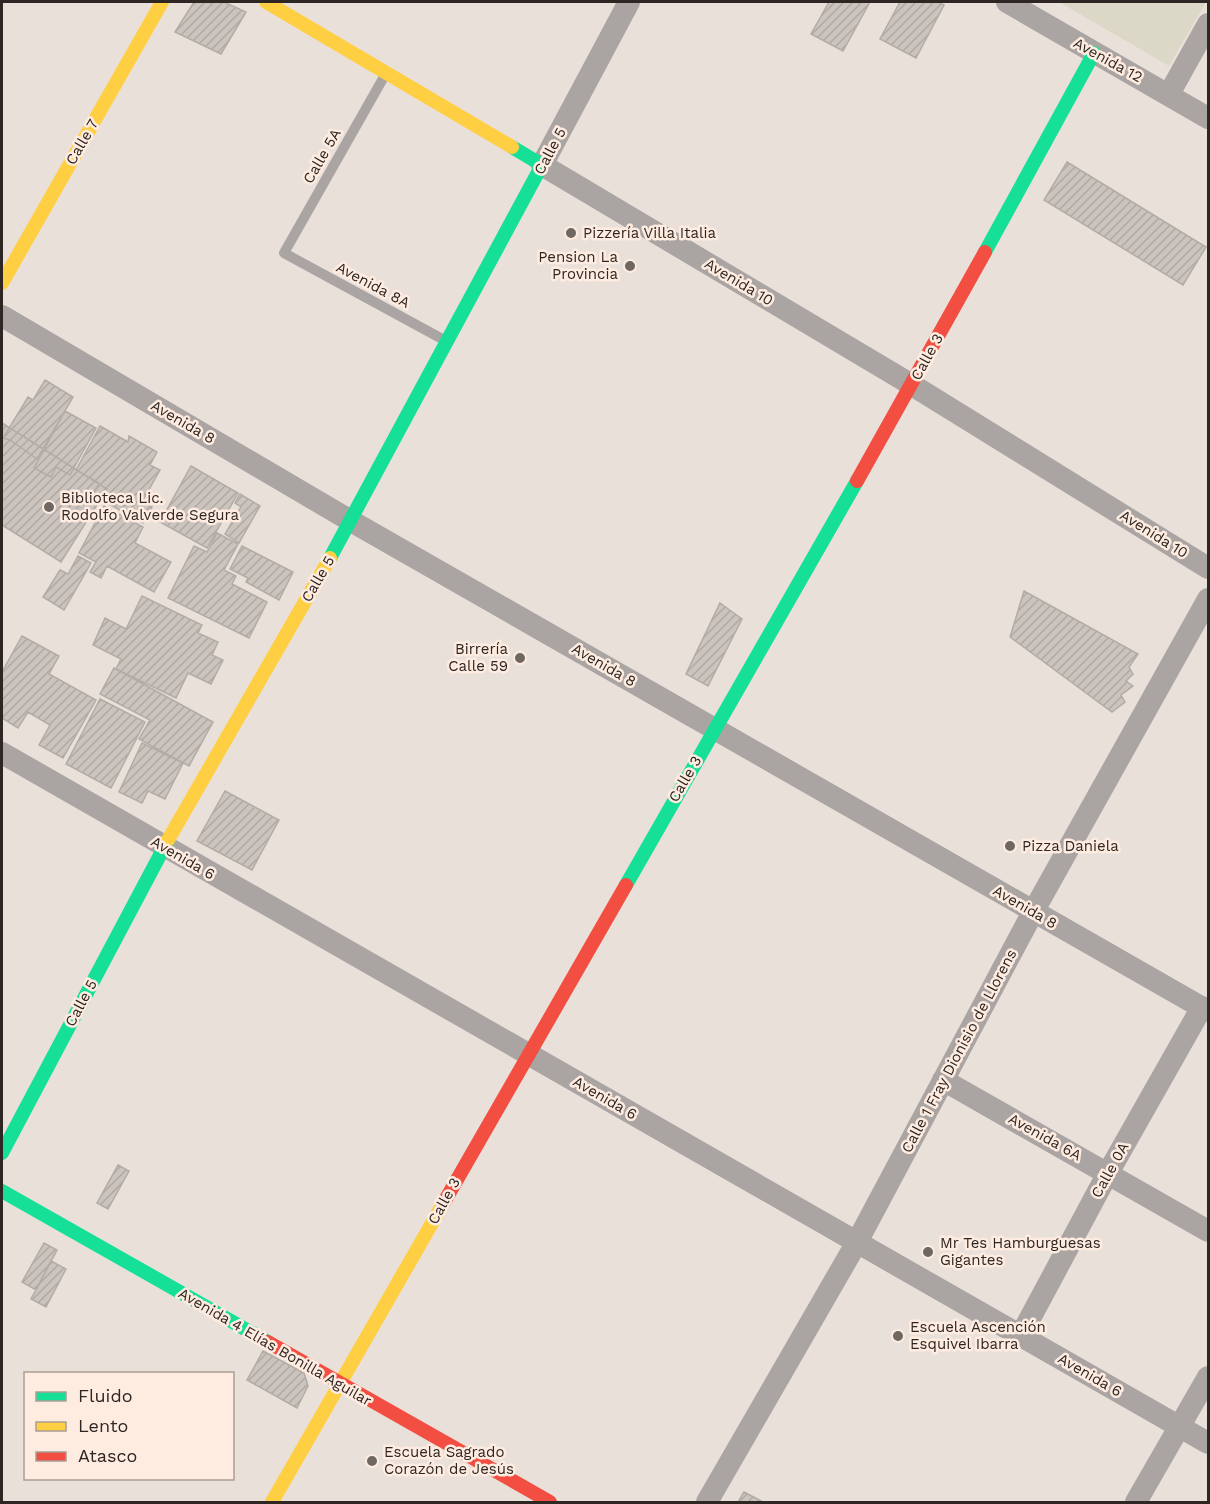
<svg xmlns="http://www.w3.org/2000/svg" width="1210" height="1504" viewBox="0 0 1210 1504" font-family="'Work Sans',sans-serif">
  <style>
    .green { fill: #dcd8c8 }
    .building { fill: url(#building-hatch); stroke: #b2aca6; stroke-width: 1.5 }
    .lines { fill: none; stroke-linecap: round; stroke-linejoin: round }
    .lane { stroke: #aaa4a3; stroke-width: 10 }
    .street { stroke: #aaa4a3; stroke-width: 22 }
    .fast { stroke: #16e098; stroke-width: 14 }
    .slow { stroke: #ffcf43; stroke-width: 14 }
    .jam { stroke: #f24e42; stroke-width: 14 }
    .poi-dot { fill: #6f6762; stroke: #ffece0; stroke-width: 2 }
    .labels { text-anchor: middle; dominant-baseline: central; stroke-width: 5; stroke-linejoin: round; paint-order: stroke }
    .street-label { font-size: 15px; fill: #2d2622; stroke: #ffece0 }
    .poi-label { font-size: 15px; fill: #2d2622; stroke: #ffece0; text-anchor: start }
  </style>
  <defs>
    <pattern id="building-hatch" width="6" height="6" patternUnits="userSpaceOnUse" patternTransform="scale(1.5)"><rect width="6" height="6" fill="#cbc4be"/><path d="M-1 1l2-2M0 6l6-6M5 7l2-2" fill="none" stroke="#afa8a3"/></pattern>
  </defs>
  <rect width="100%" height="100%" fill="#eae0da"/>
  <path class="green" d="M1059,2H1206L1169,66Z"/>
  <path class="building" d="M194,2H224L246,12L221,54L175,32Z
    M829,2H870L843,51L811,34Z
    M900,2H938L944,5L916,58L880,39Z
    M1067,162L1206,247L1183,285L1044,200Z
    M45,380L73,397L37,459L10,440L3,438L28,397L33,400Z
    M65,411L96,428L70,475L56,467L51,477L34,468Z
    M2,423L107,489L61,562L2,525Z
    M100,426L128,442L129,436L157,452L150,465L160,470L142,502L152,507L143,523L93,495L99,483L76,470Z
    M191,466L238,493L207,548L160,522Z
    M240,494L260,506L239,543L225,534L241,507L235,503Z
    M104,506L143,527L135,543L171,562L154,592L107,566L101,578L90,572L96,562L79,553Z
    M217,533L238,544L224,570L236,576L232,584L267,602L249,638L168,598L194,546L207,552Z
    M242,546L293,572L279,600L246,582L248,578L230,569Z
    M78,556L91,563L64,610L43,597L60,570L68,574Z
    M1024,591L1138,654L1129,667L1133,674L1126,681L1133,686L1121,695L1125,702L1112,712L1010,637Z
    M142,596L202,625L198,633L218,642L212,655L223,660L211,684L188,673L176,698L116,669L121,659L93,645L105,618L126,629Z
    M720,603L742,619L708,686L686,674Z
    M22,636L59,656L49,674L96,700L63,758L39,745L50,725L28,712L18,728L2,718V672Z
    M114,668L213,722L189,766L139,739L150,720L100,694Z
    M100,699L145,722L111,788L66,764Z
    M142,743L183,763L165,799L148,791L142,803L119,792Z
    M225,791L279,820L252,870L197,841Z
    M118,1165L129,1171L108,1209L97,1203Z
    M44,1243L57,1250L36,1290L22,1282Z
    M51,1261L66,1269L46,1307L31,1299Z
    M263,1351L304,1373L308,1386L297,1408L247,1380Z
    M744,1492L763,1502H738Z"/>
  <g class="lines">
    <path class="lane" d="M385,75L284,253L446,341"/>
    <path class="street" d="M629,2L542,165L912,385L1208,568
      M1007,2L1208,118
      M1169,94L1208,24
      M2,316L351,521L1208,1011
      M2,753L1208,1443
      M943,1080L1208,1231
      M1021,1335L1108,1173L1202,1007
      M707,1502L857,1242L1033,912L1208,599
      M1136,1502L1208,1377"/>
    <path class="fast" d="M985,252L1094,53
      M330,558L542,165L512,147
      M626,885L857,481
      M2,1153L168,840
      M2,1191L268,1342"/>
    <path class="slow" d="M266,2L512,147
      M2,283L162,2
      M168,840L330,558
      M272,1502L443,1204"/>
    <path class="jam" d="M857,481L985,252
      M443,1204L626,885
      M268,1342L550,1502"/>
  </g>
  <g class="poi-dot">
    <circle cx="571" cy="233" r="6"/>
    <circle cx="630" cy="266" r="6"/>
    <circle cx="49" cy="507" r="6"/>
    <circle cx="520" cy="658" r="6"/>
    <circle cx="1010" cy="846" r="6"/>
    <circle cx="928" cy="1252" r="6"/>
    <circle cx="898" cy="1336" r="6"/>
    <circle cx="372" cy="1461" r="6"/>
  </g>
  <g class="labels">
    <g class="street-label">
      <text transform="translate(1108 60) rotate(29)">Avenida 12</text>
      <text transform="translate(82 142) rotate(-60)">Calle 7</text>
      <text transform="translate(550 151) rotate(-62)">Calle 5</text>
      <text transform="translate(322 156) rotate(-60)">Calle 5A</text>
      <text transform="translate(739 282) rotate(31)">Avenida 10</text>
      <text transform="translate(373 285) rotate(28)">Avenida 8A</text>
      <text transform="translate(927 357) rotate(-61)">Calle 3</text>
      <text transform="translate(183 422) rotate(30)">Avenida 8</text>
      <text transform="translate(1154 534) rotate(32)">Avenida 10</text>
      <text transform="translate(318 579) rotate(-60)">Calle 5</text>
      <text transform="translate(604 665) rotate(30)">Avenida 8</text>
      <text transform="translate(685 779) rotate(-60)">Calle 3</text>
      <text transform="translate(183 858) rotate(30)">Avenida 6</text>
      <text transform="translate(1025 907) rotate(30)">Avenida 8</text>
      <text transform="translate(81 1003) rotate(-62)">Calle 5</text>
      <text transform="translate(959 1051) rotate(-62)">Calle 1 Fray Dionisio de Llorens</text>
      <text transform="translate(605 1098) rotate(30)">Avenida 6</text>
      <text transform="translate(1045 1137) rotate(29)">Avenida 6A</text>
      <text transform="translate(1110 1170) rotate(-61)">Calle 0A</text>
      <text transform="translate(444 1201) rotate(-61)">Calle 3</text>
      <text transform="translate(275 1347) rotate(30)">Avenida 4 Elías Bonilla Aguilar</text>
      <text transform="translate(1090 1375) rotate(30)">Avenida 6</text>
    </g>
    <g class="poi-label">
      <text x="583" y="233">Pizzería Villa Italia</text>
      <text x="618" y="257" text-anchor="end">Pension La<tspan x="618" dy="17">Provincia</tspan></text>
      <text x="61" y="498">Biblioteca Lic.<tspan x="61" dy="17">Rodolfo Valverde Segura</tspan></text>
      <text x="508" y="649" text-anchor="end">Birrería<tspan x="508" dy="17">Calle 59</tspan></text>
      <text x="1022" y="846">Pizza Daniela</text>
      <text x="940" y="1243">Mr Tes Hamburguesas<tspan x="940" dy="17">Gigantes</tspan></text>
      <text x="910" y="1327">Escuela Ascención<tspan x="910" dy="17">Esquivel Ibarra</tspan></text>
      <text x="384" y="1452">Escuela Sagrado<tspan x="384" dy="17">Corazón de Jesús</tspan></text>
    </g>
  </g>
  <rect width="1210" height="1504" fill="none" stroke="#2d2622" stroke-width="6"/>
  <rect x="24" y="1372" width="210" height="108" fill="#ffece0" stroke="#ab9d94" stroke-width="1.5"/>
  <rect x="36" y="1392" width="30" height="9" fill="#16e098" stroke="#ab9d94" stroke-width="1.5"/>
  <text x="78" y="1402" font-size="18" fill="#2d2622">Fluido</text>
  <rect x="36" y="1422" width="30" height="9" fill="#ffcf43" stroke="#ab9d94" stroke-width="1.5"/>
  <text x="78" y="1432" font-size="18" fill="#2d2622">Lento</text>
  <rect x="36" y="1452" width="30" height="9" fill="#f24e42" stroke="#ab9d94" stroke-width="1.5"/>
  <text x="78" y="1462" font-size="18" fill="#2d2622">Atasco</text>
</svg>
